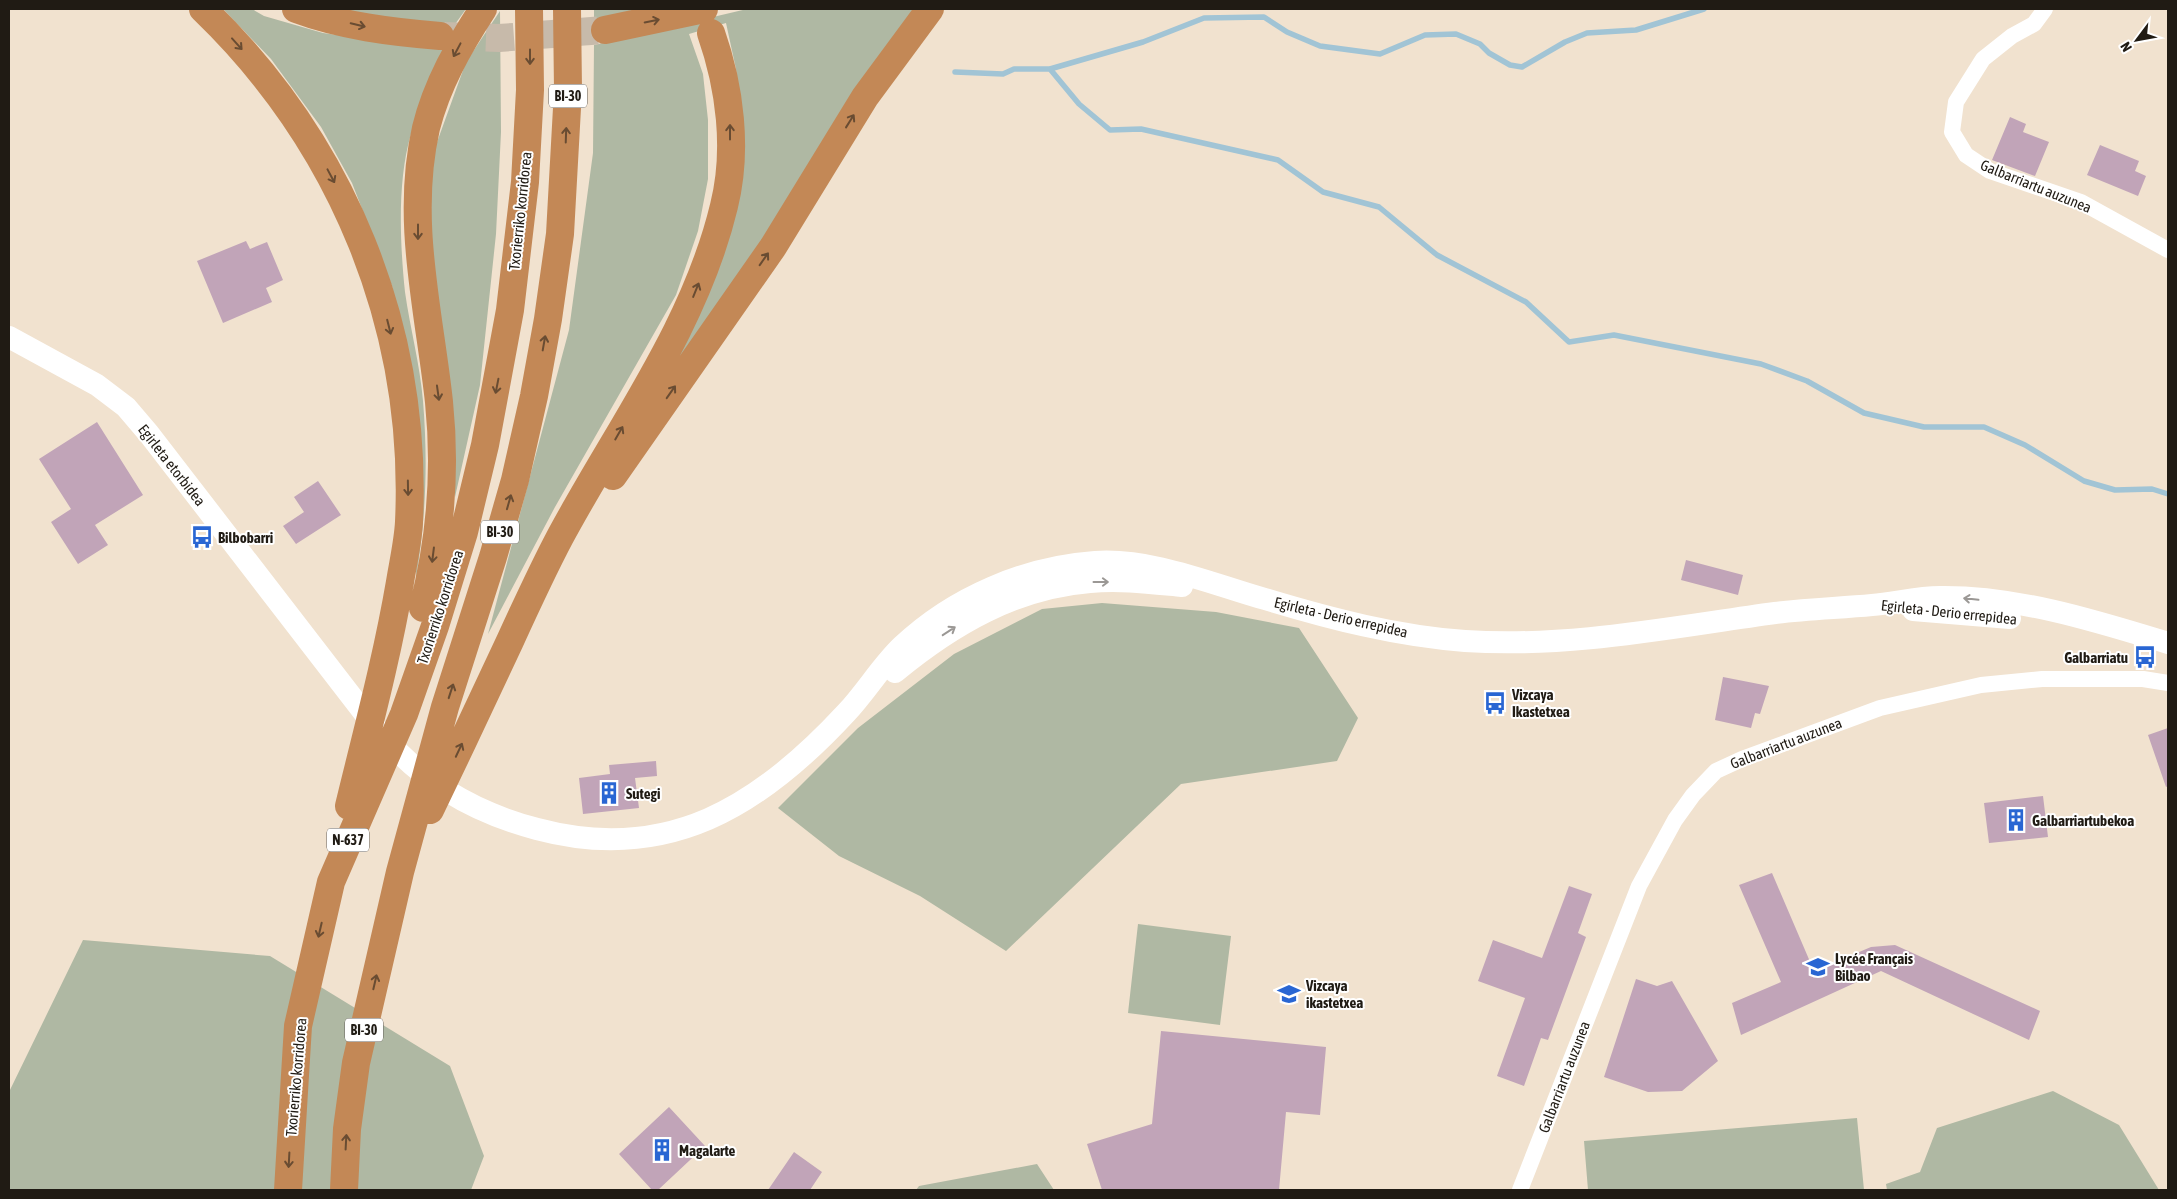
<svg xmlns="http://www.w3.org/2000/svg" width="2177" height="1199" viewBox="0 0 2177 1199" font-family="'Asap Condensed',sans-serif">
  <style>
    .green { fill: #afb8a3 }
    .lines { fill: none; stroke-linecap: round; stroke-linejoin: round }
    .stream { stroke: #a1c4d5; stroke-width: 5.5 }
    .building { fill: #c1a4b8 }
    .highway-tunnel { stroke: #c7baaa; stroke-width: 28; stroke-dasharray: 28 14; stroke-linecap: butt }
    .street { stroke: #fff; stroke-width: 16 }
    .secondary { stroke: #fff; stroke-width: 22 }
    .highway { stroke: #c38856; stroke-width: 28 }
    .oneway { stroke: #694c32 }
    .oneway2 { stroke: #9b9895 }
    .labels { text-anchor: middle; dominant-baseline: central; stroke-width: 4; stroke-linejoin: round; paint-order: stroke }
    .shield { fill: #fff; stroke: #635f5a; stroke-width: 1 }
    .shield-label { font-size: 14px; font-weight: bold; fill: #201b14 }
    .street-label { font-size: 15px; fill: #201b14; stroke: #fff }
    .poi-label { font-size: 15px; font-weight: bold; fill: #201b14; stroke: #fff; text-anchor: start }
  </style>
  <rect width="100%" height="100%" fill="#f1e2cf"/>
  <path class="green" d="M223,9H252L264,16L323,33L445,50C431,77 419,104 411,134C397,181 400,244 405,292C410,328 420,364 423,401C428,462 426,517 416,578L417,412L392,286L352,183L321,127L271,59Z
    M329,9H466L453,27L422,26Z
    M594,9H671L594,23Z
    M747,9H916L655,416L743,149L736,69L726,23L689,34L703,74L708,120V179L698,231L676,295L555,507L488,634L569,330L593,153L594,45Z
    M500,11L501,132L496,234L480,385L455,497L449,418L427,258L432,156L466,62Z
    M1102,603L1216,612L1299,628L1358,718L1337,761L1181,784L1006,951L920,896L839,856L778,808L858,728L954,654L1042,609Z
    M1138,924L1231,936L1220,1025L1128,1013Z
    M83,940L270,956L450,1066L484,1156L471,1190H9V1092Z
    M2053,1091L2119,1125L2159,1190H1887L1886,1184L1920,1172L1937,1128Z
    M1857,1118L1864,1190H1588L1584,1141Z
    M1037,1164L1054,1190H916L919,1186Z"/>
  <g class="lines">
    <path class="stream" d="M1050,69L1079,104L1110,130L1141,129L1278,160L1323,192L1379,207L1437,255L1526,302L1569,342L1614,335L1761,364L1807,381L1864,413L1924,427H1984L2025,445L2084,481L2115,490L2152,489L2168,494
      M955,72L1003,74L1014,69H1050L1143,42L1204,18L1264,17L1287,32L1320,46L1380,54L1425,35L1456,34L1480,44L1489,53L1510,65L1522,67L1565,42L1587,33L1636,30L1704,9"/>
  </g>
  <path class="building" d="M2010,117L2026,124L2023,132L2049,142L2035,176L1992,160Z
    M2100,145L2139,161L2135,171L2146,176L2138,196L2087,175Z
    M246,241L250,249L267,242L283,280L266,288L272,302L223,323L197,261Z
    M97,422L143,495L95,525L108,545L78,564L51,522L71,509L39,459Z
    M318,481L341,515L296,544L283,526L304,512L294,497Z
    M1686,560L1743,575L1738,595L1681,580Z
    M1723,677L1769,686L1760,714L1755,713L1751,728L1715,720Z
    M2168,728V786L2166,787L2148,735Z
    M656,761L657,776L635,778L639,808L583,814L579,778L610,774L609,765Z
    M2043,796L2048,837L1989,843L1984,803Z
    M1772,873L1814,971L1871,947L1895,945L2040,1011L2029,1040L1881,971L1741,1035L1732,1003L1781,982L1739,885Z
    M1569,886L1592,894L1578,933L1586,937L1548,1040L1541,1038L1524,1086L1497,1076L1525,998L1478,981L1493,940L1542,958Z
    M1636,979L1657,986L1672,981L1718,1061L1682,1091L1648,1092L1604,1077Z
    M1161,1031L1326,1047L1320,1115L1286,1112L1279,1190H1102L1087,1144L1152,1124Z
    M669,1107L705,1146L658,1190H652L619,1154Z
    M794,1152L822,1172L810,1190H768Z"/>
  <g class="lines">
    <path class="highway-tunnel" d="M444,36L499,38L605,30"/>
    <path class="street" d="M2045,9L2034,24L2012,36L1983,59L1956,102L1952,132L1966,155L1990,171L2081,202L2168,250
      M1520,1190L1639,886L1675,820L1693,795L1716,771L1742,759L1880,708L1981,685L2042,679H2143L2168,683"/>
    <path class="secondary" d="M9,337L97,385L126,407L149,434L375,727C420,780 469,811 537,829C668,864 760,806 846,713C866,692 881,666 902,646C954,597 1025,567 1095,562C1151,558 1212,584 1265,599C1331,619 1397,636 1465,641C1570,648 1672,627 1775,613C1807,609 1840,608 1872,605C1895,603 1917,597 1940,597C2017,596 2096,621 2168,643
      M1913,610L2010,618
      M895,672C952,625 1015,588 1090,582C1120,579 1151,583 1182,586"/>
    <path class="highway" d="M203,9C343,144 418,327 409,522C408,542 403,563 400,582C387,658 367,732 349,806
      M296,9C341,26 392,32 440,36
      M605,30L704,9
      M613,476L773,247L865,97L930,9
      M423,608C440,542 446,470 439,402C429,310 405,220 426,128C437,84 459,46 483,9
      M430,810C457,754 484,697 510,641C526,606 542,571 560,537C618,429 695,327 724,206C738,150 730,87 711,33
      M288,1190L298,1026L331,882L404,714L435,626L464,532L485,445L510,310L525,182L530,90L529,9
      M344,1190L347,1129L356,1063L400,872L445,707L493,557L515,480L534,396L548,319L560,234L568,90L567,9"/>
  </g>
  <defs><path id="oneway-shaft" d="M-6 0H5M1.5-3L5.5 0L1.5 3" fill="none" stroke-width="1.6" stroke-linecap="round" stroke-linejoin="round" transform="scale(1.25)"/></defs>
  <g class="oneway">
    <use href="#oneway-shaft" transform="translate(652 21) rotate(-11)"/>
    <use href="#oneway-shaft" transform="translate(358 25) rotate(13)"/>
    <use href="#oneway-shaft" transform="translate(237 44) rotate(48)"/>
    <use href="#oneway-shaft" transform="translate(457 50) rotate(118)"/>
    <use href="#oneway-shaft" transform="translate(530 57) rotate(90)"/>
    <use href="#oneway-shaft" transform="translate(850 121) rotate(-58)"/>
    <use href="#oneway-shaft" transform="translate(730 132) rotate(-90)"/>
    <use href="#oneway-shaft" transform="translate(566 135) rotate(-88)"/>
    <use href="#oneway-shaft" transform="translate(331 176) rotate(62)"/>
    <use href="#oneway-shaft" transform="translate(418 232) rotate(90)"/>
    <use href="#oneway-shaft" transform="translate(764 259) rotate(-55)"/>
    <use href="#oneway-shaft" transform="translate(696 290) rotate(-68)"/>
    <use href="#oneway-shaft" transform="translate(389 327) rotate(76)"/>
    <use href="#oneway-shaft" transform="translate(544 343) rotate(-80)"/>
    <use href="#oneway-shaft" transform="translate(497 386) rotate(101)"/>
    <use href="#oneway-shaft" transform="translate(671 392) rotate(-55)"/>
    <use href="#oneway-shaft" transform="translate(438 393) rotate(82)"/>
    <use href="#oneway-shaft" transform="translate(619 433) rotate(-60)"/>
    <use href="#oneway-shaft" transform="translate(408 488) rotate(89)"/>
    <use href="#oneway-shaft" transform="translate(509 502) rotate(-74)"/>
    <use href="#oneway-shaft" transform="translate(433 555) rotate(97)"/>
    <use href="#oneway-shaft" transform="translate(451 691) rotate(-72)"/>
    <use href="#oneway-shaft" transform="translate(459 750) rotate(-65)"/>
    <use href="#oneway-shaft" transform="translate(320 930) rotate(103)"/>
    <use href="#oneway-shaft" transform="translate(375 982) rotate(-77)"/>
    <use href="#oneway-shaft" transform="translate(346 1142) rotate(-87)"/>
    <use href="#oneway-shaft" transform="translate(289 1160) rotate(93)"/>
  </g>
  <g class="oneway2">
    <use href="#oneway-shaft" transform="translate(1101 582)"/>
    <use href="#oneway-shaft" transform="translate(1971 599) rotate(-174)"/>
    <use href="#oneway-shaft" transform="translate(949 631) rotate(-33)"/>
  </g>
  <defs>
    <symbol id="bus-bare" viewBox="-9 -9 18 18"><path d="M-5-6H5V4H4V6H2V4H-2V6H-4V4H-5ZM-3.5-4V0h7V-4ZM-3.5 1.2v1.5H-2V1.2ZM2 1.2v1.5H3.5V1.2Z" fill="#2966d3" stroke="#fff" stroke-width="2.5" paint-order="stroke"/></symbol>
    <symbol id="building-bare" viewBox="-9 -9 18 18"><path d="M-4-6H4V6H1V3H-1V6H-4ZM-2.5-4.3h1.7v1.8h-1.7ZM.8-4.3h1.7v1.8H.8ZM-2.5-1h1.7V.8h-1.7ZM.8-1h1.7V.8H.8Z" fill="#2966d3" stroke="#fff" stroke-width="2.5" paint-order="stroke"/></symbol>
    <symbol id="school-bare" viewBox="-9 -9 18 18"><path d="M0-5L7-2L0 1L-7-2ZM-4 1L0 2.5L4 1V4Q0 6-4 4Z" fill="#2966d3" stroke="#fff" stroke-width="2.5" paint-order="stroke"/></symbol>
  </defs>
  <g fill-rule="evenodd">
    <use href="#bus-bare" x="186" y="521" width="32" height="32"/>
    <use href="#bus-bare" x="2129" y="641" width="32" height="32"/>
    <use href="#bus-bare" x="1479" y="687" width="32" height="32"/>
    <use href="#building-bare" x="593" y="777" width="32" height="32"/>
    <use href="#building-bare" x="2000" y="804" width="32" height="32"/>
    <use href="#school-bare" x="1802" y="951" width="32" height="32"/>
    <use href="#school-bare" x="1273" y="978" width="32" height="32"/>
    <use href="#building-bare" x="646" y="1134" width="32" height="32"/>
  </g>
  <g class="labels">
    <g class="shield">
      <rect x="549" y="84.5" width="38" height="23" rx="4"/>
      <rect x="481" y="520.5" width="38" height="23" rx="4"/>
      <rect x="327" y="828.5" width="42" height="23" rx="4"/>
      <rect x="345" y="1018.5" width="38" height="23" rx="4"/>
    </g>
    <g class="shield-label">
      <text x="568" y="96">BI-30</text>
      <text x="500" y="532">BI-30</text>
      <text x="348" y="840">N-637</text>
      <text x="364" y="1030">BI-30</text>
    </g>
    <g class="street-label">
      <text transform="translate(2036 186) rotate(22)">Galbarriartu auzunea</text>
      <text transform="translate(520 211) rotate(-84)">Txorierriko korridorea</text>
      <text transform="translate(172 465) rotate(52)">Egirleta etorbidea</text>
      <text transform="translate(440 607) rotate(-72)">Txorierriko korridorea</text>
      <text transform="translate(1949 612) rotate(6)">Egirleta - Derio errepidea</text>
      <text transform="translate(1341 617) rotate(13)">Egirleta - Derio errepidea</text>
      <text transform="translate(1786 743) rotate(-21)">Galbarriartu auzunea</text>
      <text transform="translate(296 1077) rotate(-85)">Txorierriko korridorea</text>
      <text transform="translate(1564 1077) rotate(-69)">Galbarriartu auzunea</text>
    </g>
    <g class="poi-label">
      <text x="218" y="537">Bilbobarri</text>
      <text x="2128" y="657" text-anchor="end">Galbarriatu</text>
      <text x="1512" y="694">Vizcaya<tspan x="1512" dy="17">Ikastetxea</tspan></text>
      <text x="626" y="793">Sutegi</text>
      <text x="2032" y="820">Galbarriartubekoa</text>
      <text x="1835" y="958">Lycée Français<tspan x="1835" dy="17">Bilbao</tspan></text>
      <text x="1306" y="985">Vizcaya<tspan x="1306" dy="17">ikastetxea</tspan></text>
      <text x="679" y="1150">Magalarte</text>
    </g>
  </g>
  <rect width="2177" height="1199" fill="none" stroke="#201b14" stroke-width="20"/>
  <g transform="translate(2137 40) rotate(238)" stroke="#ffffff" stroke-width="4" paint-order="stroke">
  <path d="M0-4L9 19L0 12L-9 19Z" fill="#201b14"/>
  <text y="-8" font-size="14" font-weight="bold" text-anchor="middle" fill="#201b14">N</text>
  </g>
</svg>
